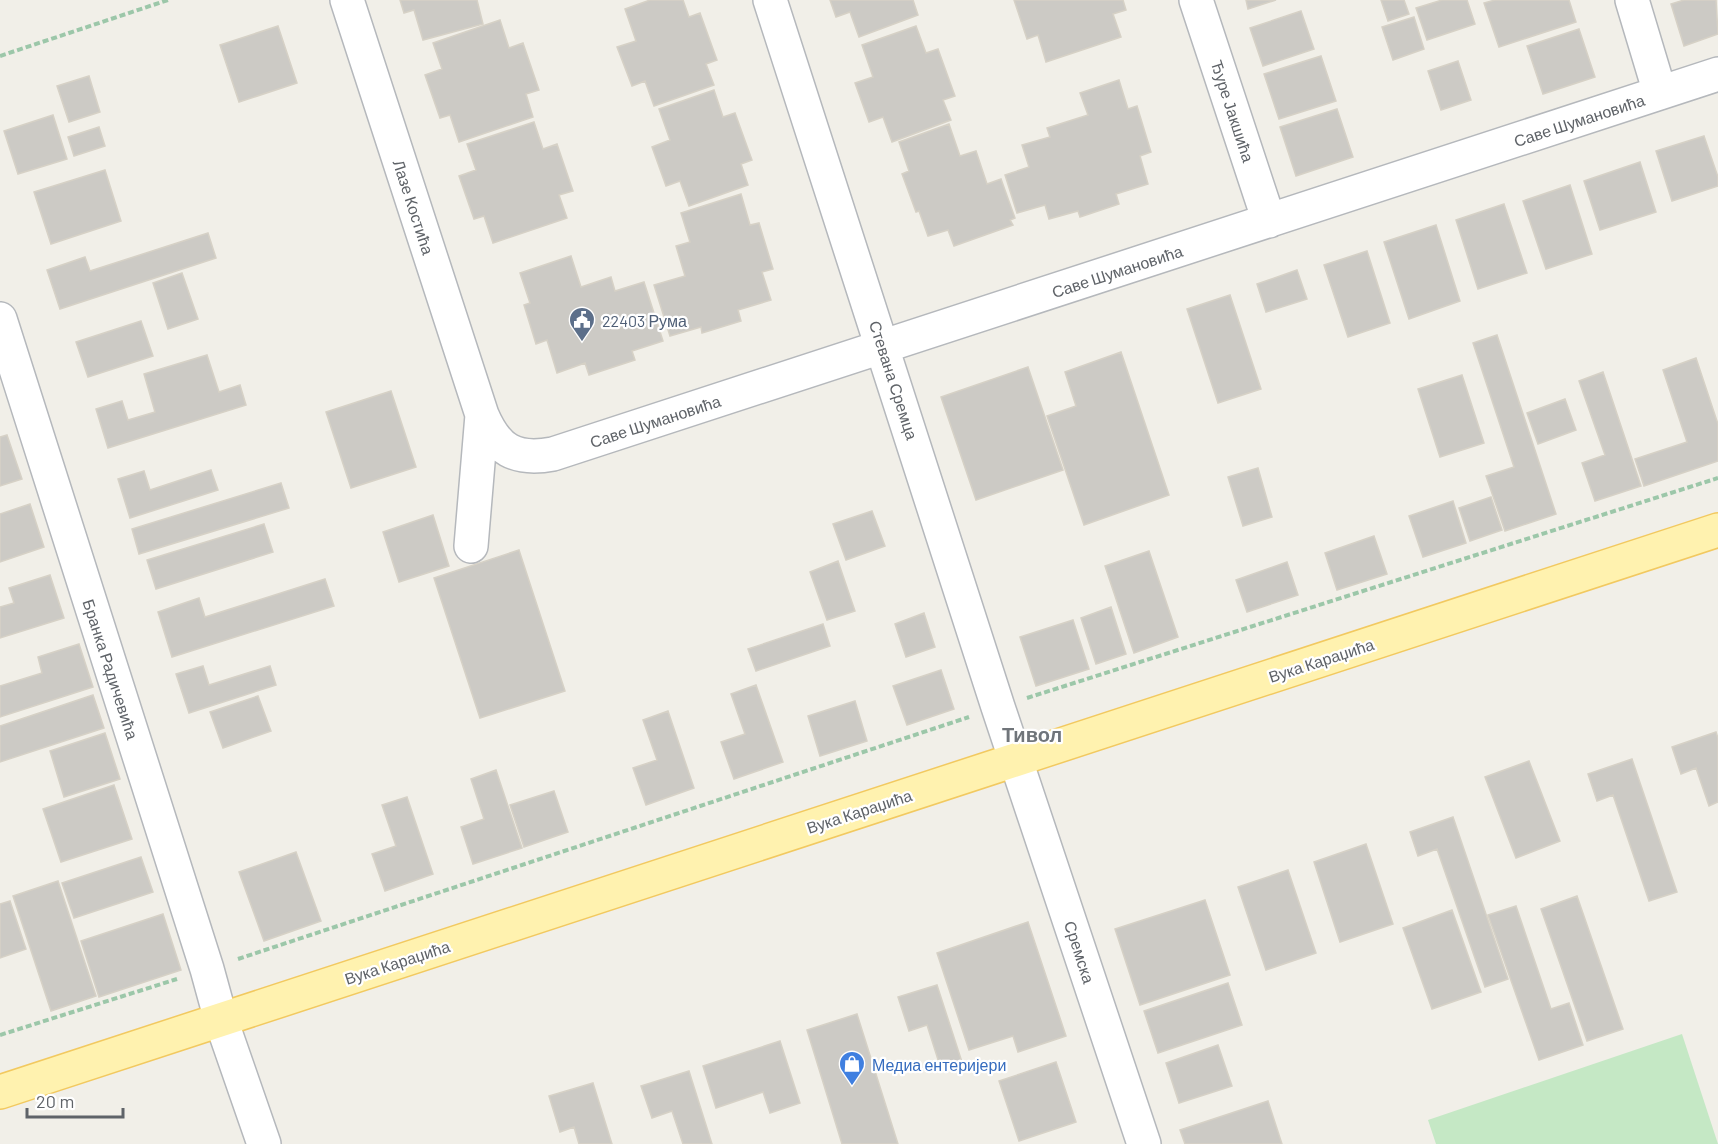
<svg xmlns="http://www.w3.org/2000/svg" width="1718" height="1144" viewBox="0 0 1718 1144" font-family="Barlow,sans-serif">
  <style>
    .green { fill: #c5e8c5 }
    .building { fill: #cccac5; stroke: #d6d1c6; stroke-width: 1.5 }
    .lines { fill: none; stroke-linecap: round; stroke-linejoin: round }
    .minor-casing { stroke: #b5b8bc; stroke-width: 36 }
    .major-casing { stroke: #f2c960; stroke-width: 36 }
    .path { stroke: #9cc7a9; stroke-width: 4; stroke-dasharray: 6 3; stroke-linecap: butt }
    .minor { stroke: #fff; stroke-width: 33 }
    .major { stroke: #fff2af; stroke-width: 33 }
    .labels { text-anchor: middle; dominant-baseline: central; stroke-width: 4.5; stroke-linejoin: round; paint-order: stroke }
    .street-label { font-size: 16px; fill: #5f6368; stroke: #fff }
    .service-label { font-size: 16px; fill: #4e5e75; stroke: #fff; text-anchor: start }
    .shop-label { font-size: 16px; fill: #366cbe; stroke: #fff; text-anchor: start }
    .quarter-label { font-size: 20px; font-weight: bold; fill: #70757a; stroke: #fff }
  </style>
  <rect width="100%" height="100%" fill="#f1efe8"/>
  <path class="green" d="M1682,1034L1718,1144H1436L1428,1120Z"/>
  <path class="building" d="M400,0H477L483,24L423,40L414,10L404,13Z
    M650,0H683L689,17L700,13L717,60L706,64L714,85L654,106L645,81L632,86L617,47L636,41L625,9Z
    M830,0H913L918,15L859,37L850,12L836,17Z
    M1014,0H1123L1126,10L1113,14L1121,37L1046,62L1038,35L1027,39Z
    M1246,0H1276L1248,9Z
    M1381,0H1404L1409,14L1388,21Z
    M1442,0H1467L1475,24L1427,40L1416,8Z
    M1495,0H1569L1576,22L1499,47L1484,3Z
    M1684,0H1716L1718,34L1684,46L1671,4Z
    M1301,11L1314,49L1263,66L1250,28Z
    M1414,17L1424,49L1393,60L1382,27Z
    M500,20L509,48L523,43L539,90L526,94L533,117L459,142L450,115L440,118L425,75L442,69L433,43Z
    M278,26L297,83L239,102L220,45Z
    M916,26L926,53L938,49L955,96L943,100L951,120L892,142L883,117L869,122L855,83L873,77L862,45Z
    M1579,29L1595,77L1543,94L1527,46Z
    M1321,56L1336,101L1279,119L1264,74Z
    M1458,61L1471,100L1441,110L1428,71Z
    M89,76L100,112L69,122L57,86Z
    M1119,80L1128,109L1137,106L1151,152L1140,156L1148,184L1116,194L1119,204L1080,217L1078,211L1049,219L1045,205L1017,213L1005,175L1029,167L1022,145L1050,137L1047,128L1088,115L1080,93Z
    M714,90L723,117L735,113L752,160L741,164L748,185L689,206L680,181L666,186L652,147L670,140L659,109Z
    M1337,109L1353,157L1296,176L1280,127Z
    M53,115L67,159L18,174L4,131Z
    M534,122L543,149L557,144L573,191L559,195L567,218L493,243L484,216L474,219L459,176L476,170L467,144Z
    M949,124L960,156L976,151L987,184L1001,179L1015,218L1010,220L1013,225L954,246L948,230L928,236L919,211L916,212L902,174L909,171L899,142Z
    M99,127L105,146L74,156L68,137Z
    M1704,136L1718,177V186L1672,201L1656,151Z
    M1640,162L1656,212L1600,230L1584,181Z
    M105,170L121,221L51,244L34,192Z
    M1570,185L1592,254L1546,269L1523,201Z
    M741,194L750,225L759,223L773,269L762,272L771,300L738,310L741,321L702,333L701,327L670,336L654,285L685,276L676,246L690,242L681,213Z
    M1504,204L1527,273L1478,289L1456,220Z
    M1436,225L1460,301L1409,319L1384,242Z
    M208,233L216,258L60,309L47,270L85,257L90,271Z
    M1367,251L1390,323L1348,337L1324,265Z
    M571,256L581,287L611,277L615,291L644,282L663,341L632,351L635,360L589,375L585,363L557,373L547,340L536,344L524,305L530,303L520,273Z
    M1297,270L1307,299L1266,312L1257,284Z
    M182,273L198,319L168,329L153,283Z
    M1230,295L1261,389L1218,403L1187,309Z
    M141,321L153,356L88,377L76,342Z
    M1497,335L1556,514L1505,531L1486,476L1514,467L1473,343Z
    M1121,352L1169,495L1084,525L1047,416L1076,406L1065,372Z
    M207,355L219,392L240,385L246,405L108,448L96,409L122,401L128,420L155,412L144,374Z
    M1696,358L1718,424V461L1644,486L1635,459L1687,442L1663,370Z
    M1028,367L1063,470L976,500L941,397Z
    M1603,372L1641,486L1595,501L1582,463L1605,455L1579,381Z
    M1462,375L1484,443L1440,457L1418,389Z
    M391,391L416,467L351,488L326,412Z
    M1565,399L1576,430L1538,444L1527,413Z
    M7,435L22,479L0,486V437Z
    M1258,468L1272,517L1243,526L1228,477Z
    M211,470L218,490L130,518L118,479L144,471L150,490Z
    M281,483L289,508L139,554L132,529Z
    M1491,497L1502,530L1470,541L1459,508Z
    M1453,501L1466,543L1423,557L1409,516Z
    M30,504L44,547L0,562V514Z
    M872,511L885,546L846,560L833,524Z
    M433,515L449,566L399,582L383,532Z
    M264,524L273,552L156,589L147,560Z
    M1374,536L1387,574L1337,590L1325,553Z
    M519,550L565,691L480,718L434,578Z
    M1149,551L1178,637L1134,653L1105,566Z
    M838,561L855,611L827,620L810,572Z
    M1287,562L1298,595L1247,612L1236,580Z
    M50,575L64,618L0,638V607L14,603L9,588Z
    M325,579L334,606L172,657L158,612L199,598L205,617Z
    M1111,607L1126,654L1096,664L1081,618Z
    M924,613L935,647L906,657L895,624Z
    M1073,620L1089,669L1036,686L1020,637Z
    M823,624L830,646L756,671L748,649Z
    M79,644L93,687L0,717V686L42,673L38,657Z
    M203,666L209,685L270,666L276,685L189,713L176,674Z
    M941,670L954,709L907,725L893,686Z
    M756,685L783,762L734,779L721,742L745,734L731,694Z
    M93,695L104,728L0,762V726Z
    M258,696L271,731L223,748L210,712Z
    M855,701L867,741L820,756L808,716Z
    M668,711L694,788L646,805L633,768L657,760L643,720Z
    M1716,732L1718,738V802L1709,806L1696,768L1681,774L1672,747Z
    M105,733L120,779L64,797L50,751Z
    M1632,759L1677,892L1649,901L1613,795L1597,801L1588,774Z
    M1529,761L1560,841L1516,858L1485,777Z
    M496,770L522,848L473,864L461,827L484,819L471,779Z
    M114,785L132,839L61,862L43,809Z
    M554,791L568,832L524,847L510,805Z
    M407,797L433,874L385,891L372,854L396,846L382,805Z
    M1453,817L1508,979L1485,987L1437,849L1418,856L1410,832Z
    M1366,844L1393,924L1340,942L1314,862Z
    M296,852L321,921L264,941L239,872Z
    M141,857L153,892L74,918L62,883Z
    M1288,870L1316,953L1266,970L1238,887Z
    M58,881L96,996L51,1011L13,896Z
    M1577,896L1623,1029L1587,1041L1541,909Z
    M1205,900L1230,975L1140,1005L1115,929Z
    M10,901L26,949L0,958V904Z
    M1516,906L1551,1009L1569,1003L1583,1045L1539,1060L1488,915Z
    M1452,910L1481,992L1432,1009L1403,928Z
    M163,914L181,970L99,997L81,941Z
    M1028,922L1066,1036L1018,1052L1013,1036L969,1050L937,953Z
    M1228,983L1242,1025L1158,1053L1144,1011Z
    M937,985L962,1062L941,1069L927,1025L909,1031L898,997Z
    M857,1014L898,1144H842L807,1030Z
    M780,1041L800,1103L770,1113L763,1092L716,1108L703,1066Z
    M1218,1045L1232,1086L1179,1103L1166,1063Z
    M1056,1062L1076,1122L1019,1141L999,1081Z
    M689,1071L712,1144H683L672,1111L652,1118L641,1086Z
    M593,1083L612,1144H579L574,1127L560,1132L549,1096Z
    M1268,1101L1282,1144H1185L1180,1130Z"/>
  <g class="lines">
    <defs>
      <path id="minor" d="M347,0L482,415C497,450 515,461 553,454L1718,74
        M770,0L998,707L1144,1144
        M1196,0L1269,221
        M1632,0L1660,93
        M0,319L207,969L221,1020L264,1144
        M471,546L482,415"/>
      <path id="major" d="M0,1092L1718,530"/>
    </defs>
    <use href="#minor" class="minor-casing"/>
    <use href="#major" class="major-casing"/>
    <path class="path" d="M0,56L168,0
      M1027,698L1718,478
      M238,959L969,717
      M0,1035L177,979"/>
    <use href="#minor" class="minor"/>
    <use href="#major" class="major"/>
  </g>
  <defs>
    <symbol id="civic-pin" viewBox="-11 -11 22 30"><path d="M0 17L-7.5 6A9.5 9.5 0 1 1 7.5 6Z" fill="#5c6f8a" stroke="#fff"/><path d="M-.6-6.5H3V-4.5H.6V-3L4-1V1h2V6H-6V1h2V-1L-.6-3ZM-1.2 2.5V6h2.4V2.5Z" fill="#fff"/></symbol>
    <symbol id="shop-pin" viewBox="-11 -11 22 30"><path d="M0 17L-7.5 6A9.5 9.5 0 1 1 7.5 6Z" fill="#3f7fe0" stroke="#fff"/><path d="M-5-2.5h2.3a2.7 3.5 0 0 1 5.4 0H5L5.5 6h-11ZM-1.5-2.5h3a1.5 2.3 0 0 0-3 0Z" fill="#fff"/></symbol>
  </defs>
  <g fill-rule="evenodd">
    <use href="#civic-pin" x="567" y="305" width="30" height="40"/>
    <use href="#shop-pin" x="837" y="1049" width="30" height="40"/>
  </g>
  <g class="labels">
    <g class="street-label">
      <text transform="translate(1233 111) rotate(72)">Ђуре Јакшића</text>
      <text transform="translate(1579 120) rotate(-18)">Саве Шумановића</text>
      <text transform="translate(414 207) rotate(72)">Лазе Костића</text>
      <text transform="translate(1117 271) rotate(-18)">Саве Шумановића</text>
      <text transform="translate(894 380) rotate(72)">Стевана Сремца</text>
      <text transform="translate(655 421) rotate(-18)">Саве Шумановића</text>
      <text transform="translate(1321 660) rotate(-18)">Вука Караџића</text>
      <text transform="translate(111 669) rotate(72)">Бранка Радичевића</text>
      <text transform="translate(859 811) rotate(-18)">Вука Караџића</text>
      <text transform="translate(1080 952) rotate(72)">Сремска</text>
      <text transform="translate(397 962) rotate(-18)">Вука Караџића</text>
    </g>
    <g class="service-label">
      <text x="602" y="320">22403 Рума</text>
    </g>
    <g class="shop-label">
      <text x="872" y="1064">Медиа ентеријери</text>
    </g>
    <g class="quarter-label">
      <text x="1032" y="734">Тивол</text>
    </g>
  </g>
  <path d="M27 1108v9h96v-9" fill="none" stroke="#5f6368" stroke-width="3"/>
  <text x="36" y="1108" font-size="18" fill="#5f6368" stroke="#ffffff" stroke-width="4.5" paint-order="stroke">20 m</text>
</svg>
